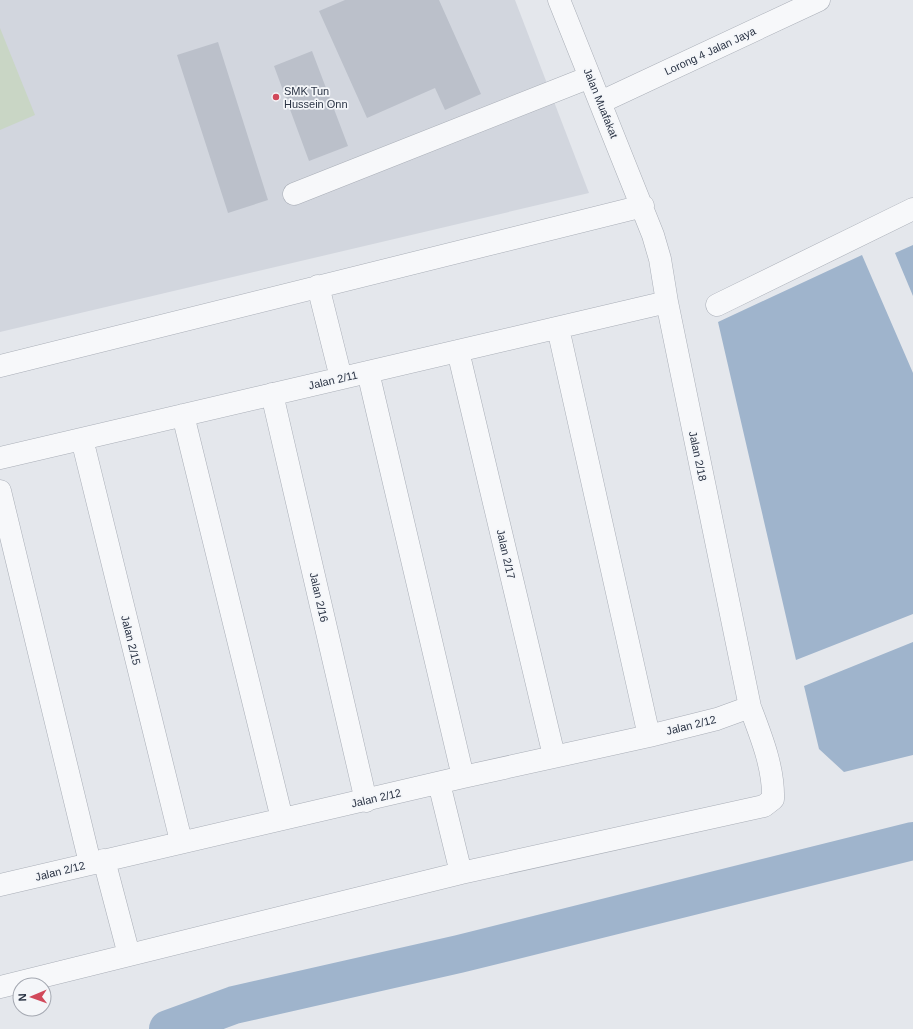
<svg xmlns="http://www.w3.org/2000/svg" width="913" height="1029" viewBox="0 0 913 1029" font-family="Arial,sans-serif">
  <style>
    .built { fill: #d2d6de }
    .green { fill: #c9d6c5 }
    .water { fill: #9fb4cc }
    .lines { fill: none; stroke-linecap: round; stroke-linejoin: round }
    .river { stroke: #9fb4cc; stroke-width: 38 }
    .building { fill: #bbc0ca }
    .minor-casing { stroke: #a9aeb7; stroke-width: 23 }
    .minor { stroke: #f7f8fa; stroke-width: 22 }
    .poi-dot { fill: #d1495b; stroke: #f4f6f9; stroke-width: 1.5 }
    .labels { text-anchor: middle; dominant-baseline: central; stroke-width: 3.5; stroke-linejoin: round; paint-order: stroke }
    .street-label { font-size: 11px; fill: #2b3445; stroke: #f4f6f9 }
    .poi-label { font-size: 11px; fill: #2b3445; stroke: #f4f6f9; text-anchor: start }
  </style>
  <rect width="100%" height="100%" fill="#e4e7ec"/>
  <path class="built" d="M0,0H515L589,193L0,332Z"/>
  <path class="green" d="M0,28L35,115L0,130Z"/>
  <path class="water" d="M913,245V296L895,253Z
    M862,255L913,373V614L796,660L718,322Z
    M913,642V755L844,772L819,749L804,686Z"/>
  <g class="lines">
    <path class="river" d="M168,1029L234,1005L459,954L913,841"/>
  </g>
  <path class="building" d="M345,0H439L481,94L445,110L435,88L367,118L319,11Z
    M218,42L268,200L228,213L177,55Z
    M312,51L348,146L309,161L274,66Z"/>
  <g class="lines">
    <defs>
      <path id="minor" d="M601,102L819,0
        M294,194L590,77
        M318,286L341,378
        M717,305L913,209
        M558,328L649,736
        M458,351L554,756
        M0,366L643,206
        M368,372L463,777
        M272,394L366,801
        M183,415L282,819
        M82,439L181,841
        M0,458L667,302
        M0,491L90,863
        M439,783L461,873L764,806L773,799C774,768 761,736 750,707L667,302L660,259L653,235L559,0
        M104,860L129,955
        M0,885L463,777L649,736L717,719L750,707
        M0,987L461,873"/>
    </defs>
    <use href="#minor" class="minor-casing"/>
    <use href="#minor" class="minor"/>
  </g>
  <circle class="poi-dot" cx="276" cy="97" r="4"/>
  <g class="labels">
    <g class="street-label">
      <text transform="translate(710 51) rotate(-25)">Lorong 4 Jalan Jaya</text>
      <text transform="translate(601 103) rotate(68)">Jalan Muafakat</text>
      <text transform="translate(333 380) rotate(-13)">Jalan 2/11</text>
      <text transform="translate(698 456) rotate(78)">Jalan 2/18</text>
      <text transform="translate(506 554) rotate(77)">Jalan 2/17</text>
      <text transform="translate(319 597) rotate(77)">Jalan 2/16</text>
      <text transform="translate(131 640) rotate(76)">Jalan 2/15</text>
      <text transform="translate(691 725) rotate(-14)">Jalan 2/12</text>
      <text transform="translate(376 798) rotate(-13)">Jalan 2/12</text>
      <text transform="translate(60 871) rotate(-14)">Jalan 2/12</text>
    </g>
    <g class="poi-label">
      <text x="284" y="91">SMK Tun<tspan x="284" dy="13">Hussein Onn</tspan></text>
    </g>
  </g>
  <g transform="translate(32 997) rotate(268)"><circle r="19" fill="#f4f6f9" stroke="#a4a8b1"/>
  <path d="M0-3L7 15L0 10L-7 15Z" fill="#d1495b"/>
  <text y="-6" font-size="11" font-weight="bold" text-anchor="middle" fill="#2b3445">N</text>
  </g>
</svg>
